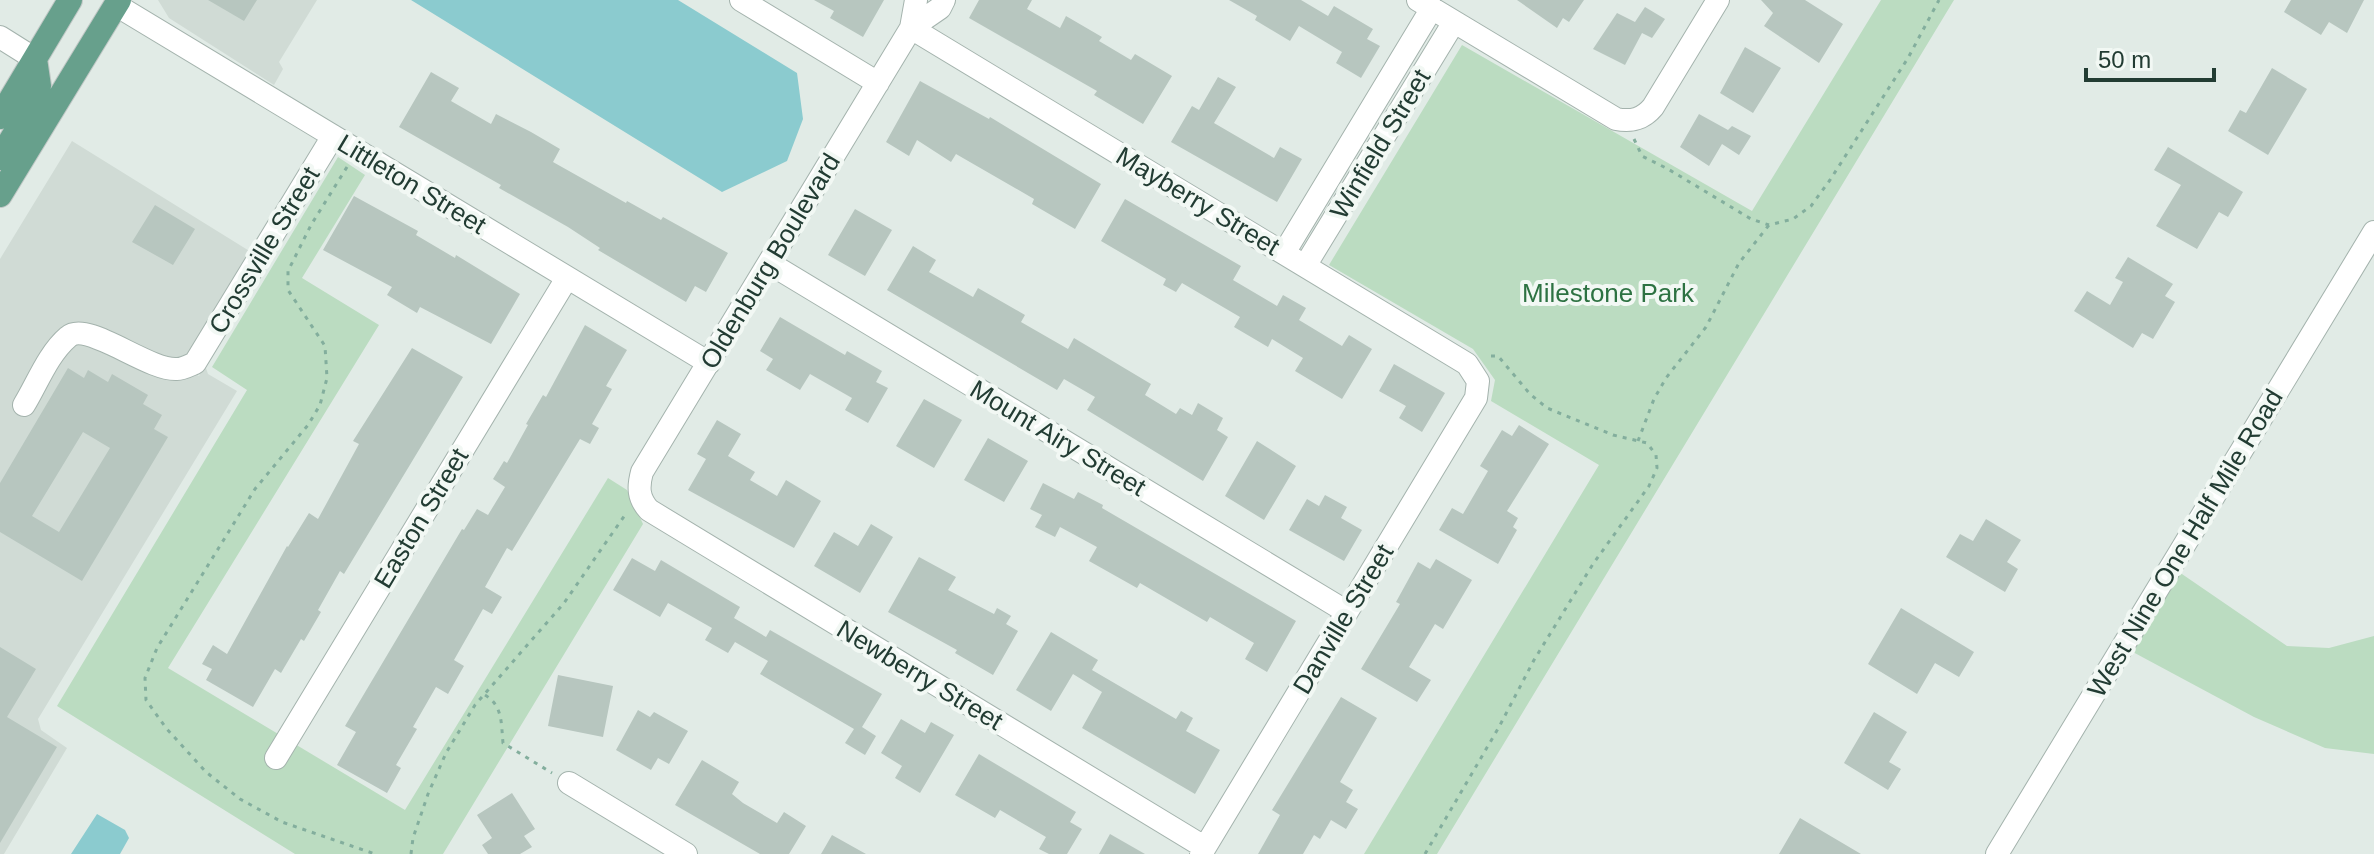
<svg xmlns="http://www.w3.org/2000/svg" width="2374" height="854" viewBox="0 0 2374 854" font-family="Arial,sans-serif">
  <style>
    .built { fill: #d0dbd5 }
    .green { fill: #bbdcc1 }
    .water { fill: #8bcbcf }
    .building { fill: #b7c6bf; fill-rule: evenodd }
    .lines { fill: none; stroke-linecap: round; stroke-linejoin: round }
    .minor-casing { stroke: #a4b3ad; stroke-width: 24 }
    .major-casing { stroke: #c1c8c6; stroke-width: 26 }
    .path { stroke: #83ae9d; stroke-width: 3; stroke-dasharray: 4 6; stroke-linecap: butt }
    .minor { stroke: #fff; stroke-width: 22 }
    .major { stroke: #67a08c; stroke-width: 24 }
    .labels { text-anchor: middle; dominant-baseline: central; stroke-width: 8; stroke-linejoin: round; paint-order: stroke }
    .street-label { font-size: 26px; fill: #223c33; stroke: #f2f8f4 }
    .park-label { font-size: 26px; fill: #2d7242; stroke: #f2f8f4 }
  </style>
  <rect width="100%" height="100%" fill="#e1ebe6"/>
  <path class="built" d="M158,0H317L279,62L283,69L274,85L169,18Z
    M72,141L251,252L182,365L199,376L205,365L208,374L237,391L38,719L41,730L67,748L4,854H0V259Z"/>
  <path class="green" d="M1881,0H1954L1437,854H1364L1599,465L1491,401L1495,380L1473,349L1329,265L1462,45L1752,211Z
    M338,157L365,175L302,278L379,325L168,668L405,810L608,478L627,490L643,524L443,854H295L57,706L247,390L212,367Z
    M2179,572L2287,646L2329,648L2374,636V754L2325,748L2254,717L2131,651Z"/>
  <path class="water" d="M411,0H678L797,73L803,119L787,161L722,192Z
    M97,814L125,830L129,838L120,854H71Z"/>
  <path class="building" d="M208,0H257L244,21Z
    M814,0H884L863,37L830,18L834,11Z
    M979,0H1032L1027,9L1060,28L1066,16L1102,37L1099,41L1131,60L1135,54L1172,76L1143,124L1094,95L1097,91L969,18Z
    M1229,0H1301L1328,16L1334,6L1373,29L1367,39L1380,46L1361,78L1336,63L1342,52L1299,26L1290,41L1255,20L1257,16Z
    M1517,0H1584L1569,22L1563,18L1557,28Z
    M1761,0H1805L1843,24L1819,63L1764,26L1773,13Z
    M2291,0H2364L2347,33L2329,22L2321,35L2284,12Z
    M1645,7L1665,19L1652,38L1642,33L1625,65L1593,49L1617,13L1635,22Z
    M1745,47L1781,68L1753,113L1720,93Z
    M2272,68L2307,89L2268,155L2228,131L2240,110L2246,113Z
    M431,72L459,88L451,101L491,124L496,114L531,132L560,149L553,162L626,203L627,201L661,220L663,217L728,253L706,292L695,286L686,302L598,250L600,248L568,227L499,188L501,185L399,127Z
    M1218,77L1236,87L1214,123L1274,158L1280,147L1302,159L1277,202L1171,142L1192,106L1199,110Z
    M920,81L989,119L990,117L1101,184L1075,229L1032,204L1034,199L956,154L951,162L917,140L909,156L886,142Z
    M1699,114L1728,130L1732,126L1751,136L1739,155L1722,144L1709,166L1680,147Z
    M2168,147L2243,192L2228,217L2219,212L2197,249L2156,226L2181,185L2154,170Z
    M354,196L418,231L416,235L455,258L456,255L520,294L491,344L420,307L417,313L387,295L392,287L323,250Z
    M1125,199L1241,266L1233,280L1277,306L1283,295L1306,308L1299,320L1342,346L1349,335L1372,349L1342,399L1295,371L1303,358L1272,339L1268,347L1234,327L1240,317L1182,283L1176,292L1163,285L1166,279L1101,241Z
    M155,205L195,229L173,265L132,242Z
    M855,209L892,230L865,276L828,255Z
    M913,246L936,260L929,272L973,297L978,288L1025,315L1021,322L1068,349L1074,338L1151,384L1145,395L1176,414L1180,408L1192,415L1198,403L1223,418L1217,430L1228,437L1203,481L1087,410L1095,397L1064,379L1057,390L887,290Z
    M2128,257L2173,284L2165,296L2175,302L2153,339L2142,333L2133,348L2074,311L2087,291L2110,305L2123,282L2115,278Z
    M780,317L845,355L847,351L882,371L876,382L888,388L868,423L845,410L852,398L810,374L800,390L766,370L773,359L760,351Z
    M585,325L627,350L606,386L612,389L592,424L599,428L590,444L580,439L512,551L507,548L485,587L502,597L492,614L483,609L454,660L464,666L448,694L436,687L413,727L417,729L396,765L401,768L387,793L337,765L356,732L345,726L462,529L464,530L477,509L488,515L505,487L493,479L504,461L507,463L528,425L526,424L543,395L546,397Z
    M412,348L463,377L344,574L340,571L318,610L321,612L304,641L301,639L281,673L275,669L253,707L206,680L212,669L202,664L213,645L227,654L287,546L288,547L309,513L318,519L359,444L353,441Z
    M1394,364L1445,393L1422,432L1399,418L1406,406L1379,391Z
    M68,368L84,378L88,370L108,382L112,374L148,395L143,404L162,415L154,429L168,437L82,581L0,532V483ZM83,432L110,448L59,532L32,516Z
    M924,399L962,420L934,468L896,446Z
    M717,420L741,434L728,456L755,472L750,480L777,496L786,480L821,501L794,548L688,490L706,459L697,454Z
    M1519,425L1549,444L1507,511L1518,518L1513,527L1517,530L1498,564L1439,530L1452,508L1463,514L1488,471L1480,466L1502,430L1512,436Z
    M988,438L1028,461L1004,502L964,480Z
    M1257,441L1296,466L1264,520L1225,496Z
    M1043,483L1074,499L1078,492L1103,505L1102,508L1296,621L1267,672L1245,659L1254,643L1210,617L1207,622L1140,583L1137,588L1089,561L1097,547L1060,527L1055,537L1035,527L1042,515L1030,509Z
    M1325,495L1347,507L1341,518L1362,530L1344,561L1289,530L1307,499L1319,506Z
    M1986,519L2021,540L2007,562L2018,569L2005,592L1946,557L1960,534L1973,541Z
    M871,524L893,537L860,593L814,566L834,532L858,546Z
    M919,557L956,577L948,590L994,614L997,608L1011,616L1006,624L1018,631L993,675L955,653L957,650L888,612Z
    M632,558L655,571L661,560L740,607L734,618L766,637L770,630L882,694L862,727L876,736L865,755L845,743L854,729L760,674L768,661L735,642L728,653L705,640L712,628L668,603L660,617L613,590Z
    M1436,559L1472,580L1443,629L1435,624L1409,667L1431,680L1417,702L1361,669L1400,604L1396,602L1418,562L1430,569Z
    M1901,608L1974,652L1959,677L1935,663L1917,694L1868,664Z
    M1051,632L1098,660L1092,670L1176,719L1181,711L1193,718L1186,731L1220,750L1195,794L1082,728L1102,692L1073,674L1051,711L1016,690Z
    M0,647L36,669L7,717L57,747L0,843Z
    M558,675L613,686L603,737L548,726Z
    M1341,697L1377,718L1340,782L1353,790L1346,802L1358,809L1346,829L1331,820L1320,839L1314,835L1303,854H1258L1280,815L1272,810Z
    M638,710L650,717L654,712L688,731L669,764L658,758L651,770L616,750Z
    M1874,712L1907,732L1889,762L1901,769L1888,790L1844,763Z
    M901,719L925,733L931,722L954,735L920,793L895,778L902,766L881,753Z
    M979,754L1076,812L1070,822L1082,829L1067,854H1049L1039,849L1046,837L1000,810L995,818L955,795Z
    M702,760L739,782L732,794L743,803L777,823L784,812L806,826L789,854H760L675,805Z
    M512,793L535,829L524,836L532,847L520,854H488L482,845L492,838L477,815Z
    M1800,818L1861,854H1779Z
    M1110,834L1145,854H1099Z
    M832,835L866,854H821Z"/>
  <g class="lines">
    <defs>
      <path id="minor" d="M741,0L878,83
        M916,0L911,28L642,472C638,487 638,498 649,510L1204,847
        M1418,0L1616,119C1632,122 1643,119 1653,107L1718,0
        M116,5L709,363
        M911,28L1467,364L1478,381L1476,398L1201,854
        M911,28L940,8L944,0
        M0,37L35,59
        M1284,253L1432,8
        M769,263L1347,612
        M1305,266L1454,22
        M24,405C37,384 48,354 68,337C87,320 148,371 177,369C183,369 190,365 195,363L333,136
        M276,758L567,278
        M569,783L686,854
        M1997,854L2374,232"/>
      <path id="major" d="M0,117L70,0
        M0,158L22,122L39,86L35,59
        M0,195L119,0"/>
    </defs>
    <use href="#minor" class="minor-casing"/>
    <use href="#major" class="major-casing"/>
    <path class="path" d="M1634,139L1642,156L1668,169L1751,219L1769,225L1793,219L1811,206L1830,180L1908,58L1939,0
      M347,167L311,225L288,271V290L325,346L327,378L320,405L308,425L255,489L157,648L145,678L146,700L166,728L206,772L240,799L282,822L375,854
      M1638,441L1654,399L1666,378L1706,327L1739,263L1769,225
      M485,695C503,706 501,723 503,743L552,773
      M411,854L413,838L428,794L446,753L475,705L564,603L627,512
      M1425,854L1499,727L1534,660L1593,564L1649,486L1657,468L1656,455L1647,443L1613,435L1547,408L1530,394L1498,356H1491"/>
    <use href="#minor" class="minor"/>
    <use href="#major" class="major"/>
  </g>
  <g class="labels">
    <g class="street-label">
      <text transform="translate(1380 144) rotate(-59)">Winfield Street</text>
      <text transform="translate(412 184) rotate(31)">Littleton Street</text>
      <text transform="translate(1198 201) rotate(31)">Mayberry Street</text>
      <text transform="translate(264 250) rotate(-59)">Crossville Street</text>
      <text transform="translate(770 261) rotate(-59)">Oldenburg Boulevard</text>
      <text transform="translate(1058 438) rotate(31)">Mount Airy Street</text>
      <text transform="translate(421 518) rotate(-59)">Easton Street</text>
      <text transform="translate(2185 543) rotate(-59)">West Nine One Half Mile Road</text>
      <text transform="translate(1343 619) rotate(-59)">Danville Street</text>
      <text transform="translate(920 675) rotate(31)">Newberry Street</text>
    </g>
    <g class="park-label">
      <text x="1608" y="293">Milestone Park</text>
    </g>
  </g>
  <path d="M2086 68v12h128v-12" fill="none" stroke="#223c33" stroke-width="4"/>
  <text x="2098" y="68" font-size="24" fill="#223c33" stroke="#f2f8f4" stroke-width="6" paint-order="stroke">50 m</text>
</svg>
